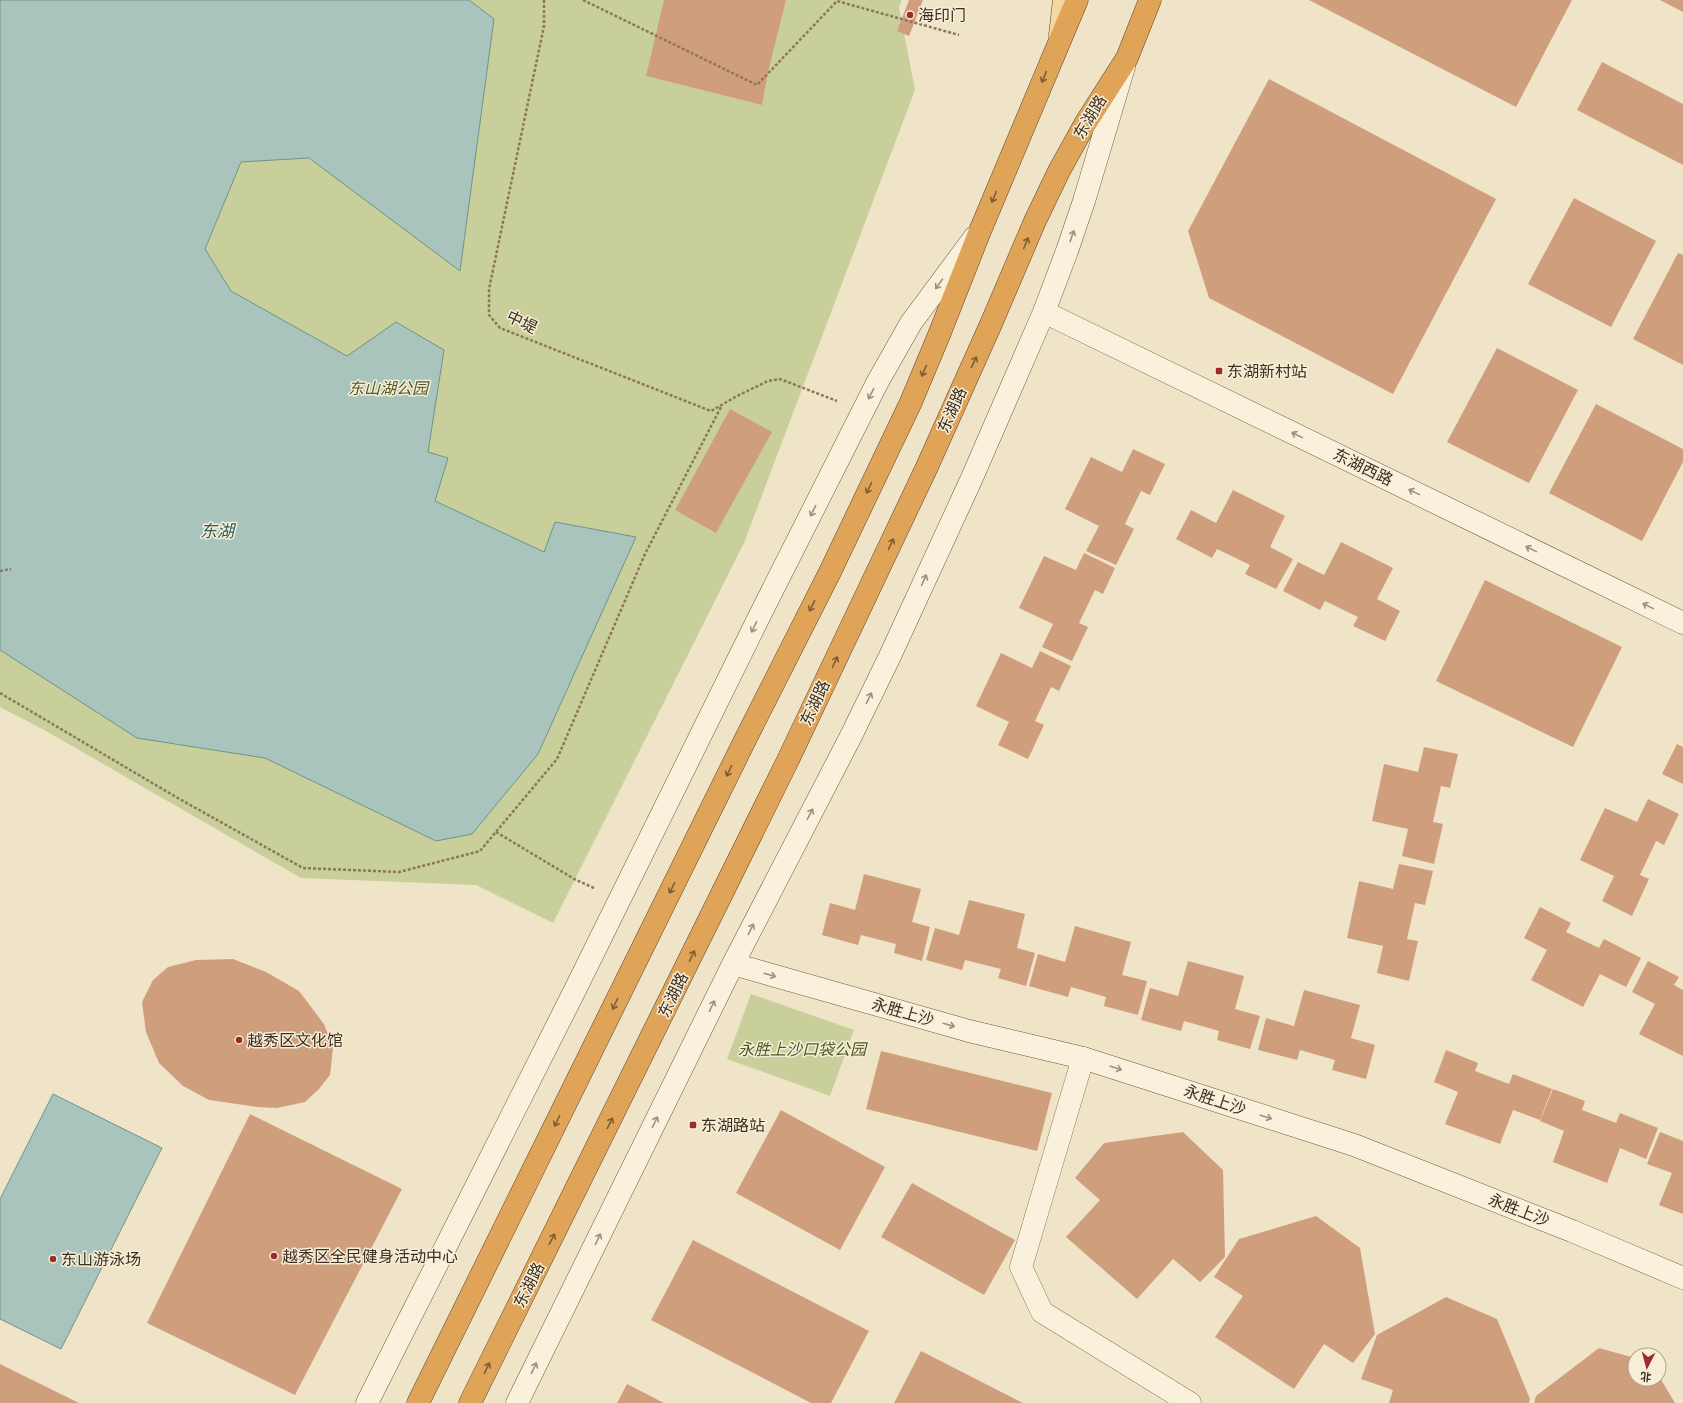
<svg xmlns="http://www.w3.org/2000/svg" width="1683" height="1403" viewBox="0 0 1683 1403" font-family="'Zilla Slab','Noto Sans SC',serif">
  <style>
    .green { fill: #c9cf9b }
    .water { fill: #a9c4bc; stroke: #6f938a }
    .building { fill: #cf9f7d }
    .lines { fill: none; stroke-linecap: round; stroke-linejoin: round }
    .street-casing { stroke: #8d765c; stroke-width: 23 }
    .secondary-casing { stroke: #6f573f; stroke-width: 23 }
    .primary-casing { stroke: #5b4430; stroke-width: 23 }
    .highway-casing { stroke: #5b4430; stroke-width: 23 }
    .path { stroke: #8d765c; stroke-width: 2.5; stroke-dasharray: 3 2; stroke-linecap: butt }
    .street { stroke: #faf1dc; stroke-width: 22 }
    .secondary { stroke: #faf1dc; stroke-width: 22 }
    .primary { stroke: #f3d9a0; stroke-width: 22 }
    .highway { stroke: #e0a458; stroke-width: 22 }
    .oneway { stroke: #7e5d36 }
    .oneway2 { stroke: #9c907e }
    .poi-dot { fill: #9e2a2b; stroke: #f7eed8; stroke-width: 1.5 }
    .labels { text-anchor: middle; dominant-baseline: central; stroke-width: 3; stroke-linejoin: round; paint-order: stroke }
    .poi-label { font-size: 16px; fill: #3d2e20; stroke: #f7eed8; text-anchor: start }
    .street-label { font-size: 16px; fill: #3d2e20; stroke: #f7eed8 }
    .park-label { font-size: 16px; font-style: italic; fill: #4d5a26; stroke: #f7eed8 }
    .water-label { font-size: 17px; font-style: italic; fill: #2f5d5a; stroke: #f7eed8 }
  </style>
  <rect width="100%" height="100%" fill="#f0e4c8"/>
  <path class="green" d="M0,0H902L899,7L915,90L744,543L553,923L476,885L301,878L46,731L0,707Z
    M751,994L854,1030L830,1096L727,1059Z"/>
  <path class="water" d="M0,0H469L494,19L460,271L309,158L241,162L205,249L231,291L347,356L396,322L444,350L428,452L448,458L435,501L544,552L555,522L636,537L538,754L472,834L436,841L265,758L137,738L0,650Z
    M53,1094L162,1148L61,1349L0,1319V1199Z"/>
  <path class="building" d="M664,0H786L768,72L762,105L646,76Z
    M909,0H923L909,36L897,31Z
    M1309,0H1572L1516,107Z
    M1660,0H1683V12Z
    M1602,62L1683,104V165L1577,110Z
    M1269,79L1496,199L1393,394L1209,298L1188,231Z
    M1574,198L1656,241L1611,327L1528,284Z
    M1678,253L1683,255V365L1633,339Z
    M1497,348L1578,390L1529,483L1447,442Z
    M1596,404L1683,449V462L1642,541L1549,493Z
    M730,409L772,432L716,533L675,510Z
    M1133,449L1165,464L1150,495L1141,491L1125,524L1134,529L1116,565L1086,551L1099,526L1065,509L1091,457L1122,472Z
    M1233,490L1285,516L1270,547L1293,559L1276,589L1245,574L1250,565L1217,549L1212,558L1176,539L1191,510L1216,523Z
    M1341,542L1393,568L1377,599L1400,611L1385,641L1353,626L1358,617L1325,601L1320,610L1283,591L1298,562L1324,575Z
    M1084,553L1115,568L1103,594L1095,590L1079,623L1088,627L1072,661L1042,647L1053,624L1019,608L1044,556L1076,570Z
    M1485,580L1622,647L1573,747L1436,681Z
    M1040,651L1071,666L1059,691L1051,687L1035,721L1044,725L1028,759L998,745L1009,722L976,706L1001,653L1032,668Z
    M1677,744L1683,747V784L1662,774Z
    M1424,747L1458,754L1450,788L1441,786L1433,822L1443,824L1434,864L1402,856L1408,829L1372,821L1384,764L1418,772Z
    M1648,799L1679,814L1664,845L1656,841L1640,875L1649,879L1632,916L1602,901L1614,876L1580,860L1605,808L1637,822Z
    M1399,864L1433,871L1425,905L1415,903L1407,939L1418,941L1409,981L1377,973L1383,946L1347,938L1359,881L1393,889Z
    M864,874L921,889L912,922L930,927L922,961L894,953L896,944L861,935L858,945L822,935L830,903L855,910Z
    M969,900L1025,914L1017,948L1035,953L1026,986L998,978L1001,969L965,960L962,970L926,960L935,928L959,935Z
    M1540,907L1571,923L1566,932L1599,948L1604,939L1641,958L1626,987L1600,974L1583,1007L1531,980L1547,950L1524,938Z
    M1075,926L1131,942L1122,975L1147,981L1138,1015L1104,1006L1106,997L1071,987L1068,997L1029,986L1038,954L1065,962Z
    M233,959L266,972L299,991L324,1024L333,1048L330,1075L319,1089L305,1102L277,1108L257,1107L209,1100L183,1086L159,1063L146,1032L142,1002L153,980L168,967L196,960Z
    M1188,961L1244,976L1235,1009L1260,1016L1250,1049L1217,1040L1219,1031L1184,1021L1181,1031L1141,1020L1150,988L1178,996Z
    M1648,961L1679,977L1674,985L1683,990V1056L1639,1034L1655,1004L1632,992Z
    M1304,990L1360,1005L1351,1038L1375,1045L1366,1079L1332,1070L1335,1060L1300,1050L1297,1060L1258,1050L1266,1018L1294,1026Z
    M1446,1050L1478,1063L1475,1071L1509,1084L1513,1074L1552,1089L1540,1120L1513,1110L1500,1144L1445,1124L1458,1092L1434,1082Z
    M881,1051L1052,1093L1037,1151L866,1109Z
    M1553,1089L1585,1101L1582,1110L1616,1123L1620,1113L1658,1128L1646,1159L1620,1148L1607,1183L1553,1162L1564,1131L1540,1121Z
    M781,1110L885,1167L840,1250L736,1193Z
    M250,1114L402,1189L295,1395L147,1323Z
    M1183,1132L1223,1170L1225,1257L1200,1282L1173,1259L1137,1299L1066,1237L1100,1200L1075,1178L1104,1143Z
    M1660,1132L1683,1141V1214L1659,1205L1672,1173L1647,1164Z
    M912,1183L1015,1240L984,1295L881,1237Z
    M1316,1216L1360,1248L1375,1334L1353,1363L1324,1344L1294,1389L1215,1337L1243,1296L1214,1277L1239,1239Z
    M693,1240L869,1331L831,1403H811L651,1320Z
    M1446,1297L1497,1319L1530,1399L1529,1403H1389L1393,1390L1361,1379L1377,1335Z
    M1599,1348L1635,1358V1379H1659V1376L1675,1403H1534L1536,1396Z
    M921,1351L1023,1403H894Z
    M0,1364L79,1403H0Z
    M627,1384L664,1403H617Z"/>
  <g class="lines">
    <defs>
      <path id="street" d="M1083,1058L1021,1267L1042,1312L1190,1403"/>
      <path id="secondary" d="M1044,312L1683,623
        M733,964L969,1031L1083,1058L1354,1145L1572,1231L1683,1278
        M367,1403L574,992L759,617L877,383L911,323L974,238
        M517,1403L733,964L851,736L890,656L971,480L1044,312L1067,251L1084,201L1124,67"/>
      <path id="primary" d="M1060,35L1064,0"/>
      <path id="highway" d="M418,1403L747,736L830,572L911,402L939,335L980,231L1077,0
        M470,1403L788,760L926,469L991,324L1035,221L1059,171L1085,124L1127,58L1150,0"/>
    </defs>
    <use href="#street" class="street-casing"/>
    <use href="#secondary" class="secondary-casing"/>
    <use href="#primary" class="primary-casing"/>
    <use href="#highway" class="highway-casing"/>
    <path class="path" d="M544,0V26L489,289V315L500,328L711,411L737,396L768,381L780,379L837,401
      M583,0L757,85L837,1L959,35
      M0,571L11,569
      M0,693L176,797L303,868L399,872L480,851L557,759L645,554L722,405
      M496,832L576,880L594,888"/>
    <use href="#street" class="street"/>
    <use href="#secondary" class="secondary"/>
    <use href="#primary" class="primary"/>
    <use href="#highway" class="highway"/>
  </g>
  <defs><path id="oneway-shaft" d="M-6 0H5M1.5-3L5.5 0L1.5 3" fill="none" stroke-width="1.6" stroke-linecap="round" stroke-linejoin="round"/></defs>
  <g class="oneway">
    <use href="#oneway-shaft" transform="translate(1044 77) rotate(113)"/>
    <use href="#oneway-shaft" transform="translate(994 197) rotate(113)"/>
    <use href="#oneway-shaft" transform="translate(1026 243) rotate(-67)"/>
    <use href="#oneway-shaft" transform="translate(974 362) rotate(-65)"/>
    <use href="#oneway-shaft" transform="translate(924 371) rotate(113)"/>
    <use href="#oneway-shaft" transform="translate(869 488) rotate(116)"/>
    <use href="#oneway-shaft" transform="translate(891 544) rotate(-65)"/>
    <use href="#oneway-shaft" transform="translate(812 606) rotate(117)"/>
    <use href="#oneway-shaft" transform="translate(835 662) rotate(-65)"/>
    <use href="#oneway-shaft" transform="translate(729 771) rotate(116)"/>
    <use href="#oneway-shaft" transform="translate(672 888) rotate(116)"/>
    <use href="#oneway-shaft" transform="translate(692 956) rotate(-64)"/>
    <use href="#oneway-shaft" transform="translate(615 1004) rotate(116)"/>
    <use href="#oneway-shaft" transform="translate(557 1121) rotate(116)"/>
    <use href="#oneway-shaft" transform="translate(610 1123) rotate(-63)"/>
    <use href="#oneway-shaft" transform="translate(552 1239) rotate(-63)"/>
    <use href="#oneway-shaft" transform="translate(487 1368) rotate(-64)"/>
  </g>
  <g class="oneway2">
    <use href="#oneway-shaft" transform="translate(1072 236) rotate(-71)"/>
    <use href="#oneway-shaft" transform="translate(939 284) rotate(126)"/>
    <use href="#oneway-shaft" transform="translate(871 394) rotate(117)"/>
    <use href="#oneway-shaft" transform="translate(1297 435) rotate(-154)"/>
    <use href="#oneway-shaft" transform="translate(1414 492) rotate(-154)"/>
    <use href="#oneway-shaft" transform="translate(813 511) rotate(117)"/>
    <use href="#oneway-shaft" transform="translate(1531 549) rotate(-154)"/>
    <use href="#oneway-shaft" transform="translate(924 580) rotate(-66)"/>
    <use href="#oneway-shaft" transform="translate(1648 606) rotate(-154)"/>
    <use href="#oneway-shaft" transform="translate(754 627) rotate(116)"/>
    <use href="#oneway-shaft" transform="translate(869 698) rotate(-64)"/>
    <use href="#oneway-shaft" transform="translate(810 814) rotate(-63)"/>
    <use href="#oneway-shaft" transform="translate(751 929) rotate(-63)"/>
    <use href="#oneway-shaft" transform="translate(770 975) rotate(16)"/>
    <use href="#oneway-shaft" transform="translate(712 1006) rotate(-64)"/>
    <use href="#oneway-shaft" transform="translate(949 1025) rotate(16)"/>
    <use href="#oneway-shaft" transform="translate(1116 1068) rotate(18)"/>
    <use href="#oneway-shaft" transform="translate(1266 1117) rotate(18)"/>
    <use href="#oneway-shaft" transform="translate(655 1122) rotate(-64)"/>
    <use href="#oneway-shaft" transform="translate(598 1239) rotate(-64)"/>
    <use href="#oneway-shaft" transform="translate(534 1368) rotate(-64)"/>
  </g>
  <g class="poi-dot">
    <circle cx="910" cy="15" r="4"/>
    <rect x="1215" y="367" width="8" height="8" rx="2"/>
    <circle cx="239" cy="1040" r="4"/>
    <rect x="689" y="1121" width="8" height="8" rx="2"/>
    <circle cx="274" cy="1256" r="4"/>
    <circle cx="53" cy="1259" r="4"/>
  </g>
  <g class="labels">
    <g class="poi-label">
      <text x="918" y="15">海印门</text>
      <text x="1227" y="371">东湖新村站</text>
      <text x="247" y="1040">越秀区文化馆</text>
      <text x="701" y="1125">东湖路站</text>
      <text x="282" y="1256">越秀区全民健身活动中心</text>
      <text x="61" y="1259">东山游泳场</text>
    </g>
    <g class="street-label">
      <text transform="translate(1090 117) rotate(-59)">东湖路</text>
      <text transform="translate(522 322) rotate(26)">中堤</text>
      <text transform="translate(952 410) rotate(-66)">东湖路</text>
      <text transform="translate(1363 467) rotate(26)">东湖西路</text>
      <text transform="translate(815 703) rotate(-65)">东湖路</text>
      <text transform="translate(673 995) rotate(-64)">东湖路</text>
      <text transform="translate(903 1012) rotate(16)">永胜上沙</text>
      <text transform="translate(1215 1100) rotate(18)">永胜上沙</text>
      <text transform="translate(1519 1210) rotate(21)">永胜上沙</text>
      <text transform="translate(529 1285) rotate(-63)">东湖路</text>
    </g>
    <g class="park-label">
      <text x="388" y="388">东山湖公园</text>
      <text x="802" y="1049">永胜上沙口袋公园</text>
    </g>
    <g class="water-label">
      <text x="217" y="531">东湖</text>
    </g>
  </g>
  <g transform="translate(1647 1367) rotate(186)"><circle r="19" fill="#f7eed8" stroke="#ada18e"/>
  <path d="M0-3L7 15L0 10L-7 15Z" fill="#9e2a2b"/>
  <text y="-6" font-size="11" font-weight="bold" text-anchor="middle" fill="#3d2e20">北</text>
  </g>
</svg>
